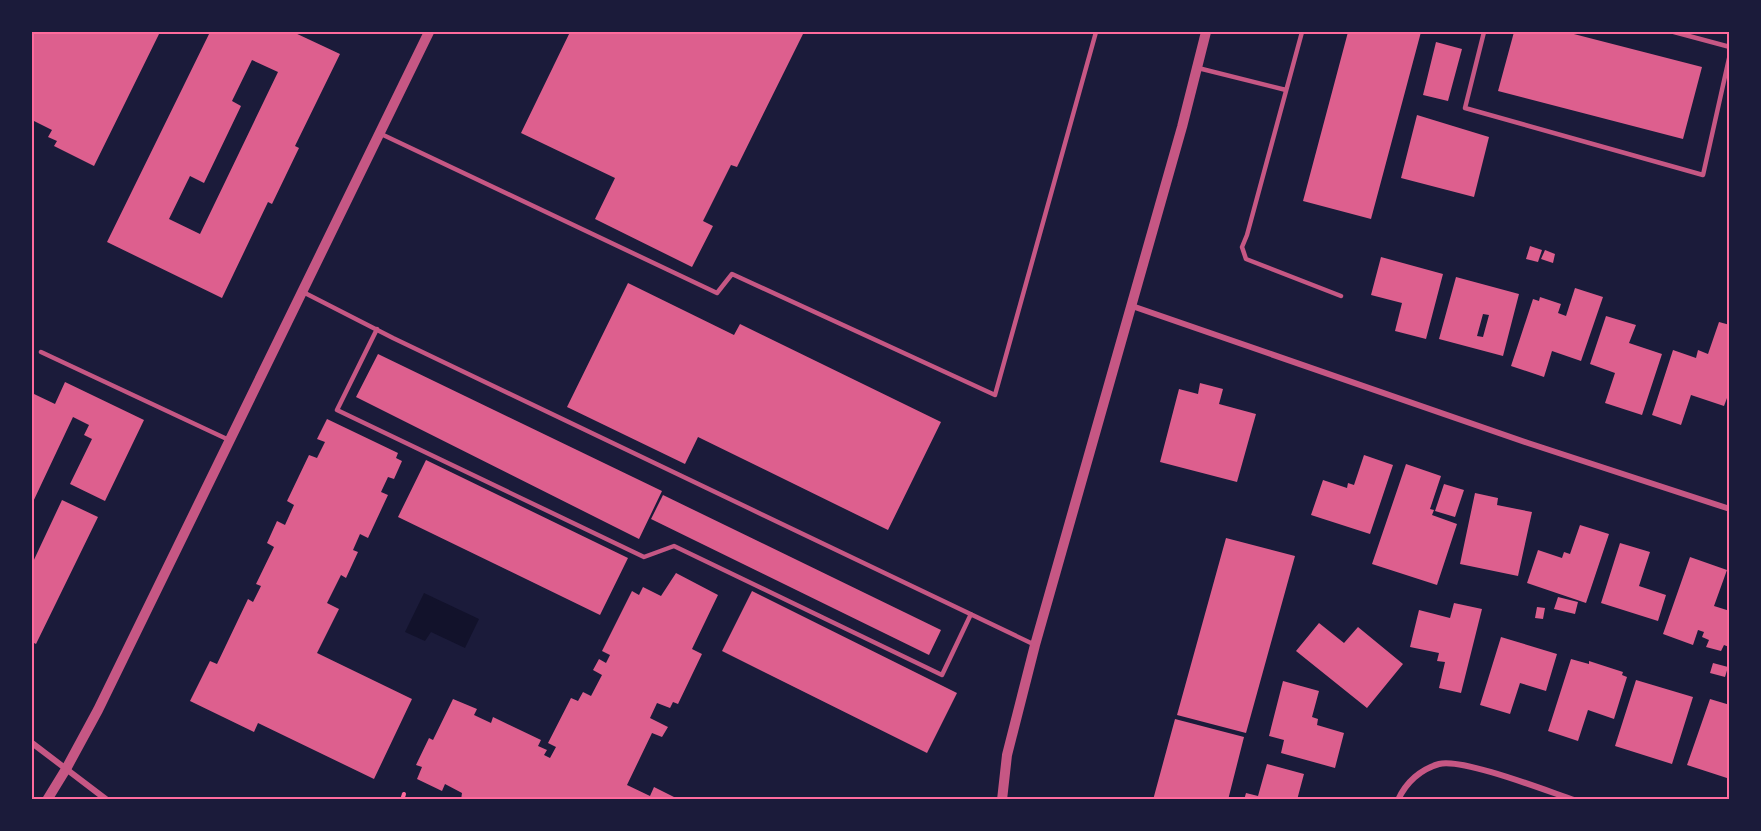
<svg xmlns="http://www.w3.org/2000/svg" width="1761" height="831" viewBox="0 0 1761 831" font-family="'PT Sans',sans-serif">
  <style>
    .water { fill: #12122b }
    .building { fill: #dd5f8e; fill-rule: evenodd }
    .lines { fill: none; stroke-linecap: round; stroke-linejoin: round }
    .path { stroke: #ff6b9d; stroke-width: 4 }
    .service { stroke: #c65784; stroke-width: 4.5 }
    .minor { stroke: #c65784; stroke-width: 6 }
    .tertiary { stroke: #c65784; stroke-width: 10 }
    .neatline { fill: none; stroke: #ff6b9d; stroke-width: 2 }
  </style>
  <rect width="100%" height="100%" fill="#1b1b3a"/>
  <path class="water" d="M424,593L479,619L465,648L431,632L425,641L405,632Z"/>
  <path class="building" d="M32,32H51L56,34L57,32H160L94,166L54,146L57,141L48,137L52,130L32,120Z
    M210,32H293L340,54L295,146L299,148L272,204L268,202L222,298L107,242ZM252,60L278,72L200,234L169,219L190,176L204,183L241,106L232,101Z
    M570,32H797L803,34L737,167L731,165L703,221L713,226L692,267L595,219L615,178L521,133Z
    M1348,32H1421L1371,219L1303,201Z
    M1514,32H1566L1702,67L1683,139L1498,91Z
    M1436,42L1462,49L1448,101L1423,95Z
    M1417,115L1489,137L1474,197L1401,178Z
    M1530,246L1542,250L1538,262L1526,259Z
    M1545,250L1555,254L1553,263L1541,259Z
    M1381,257L1443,274L1426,339L1395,331L1402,303L1371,295Z
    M1456,277L1519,294L1503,356L1439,339ZM1483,314L1489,315L1483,337L1477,336Z
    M628,283L734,335L740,324L941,422L888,530L698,437L685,464L567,407Z
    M1575,288L1603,297L1581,361L1552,351L1544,377L1511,366L1533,299L1539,301L1540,297L1561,304L1558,313L1566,316Z
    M1606,316L1636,325L1629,343L1662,354L1642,415L1605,403L1615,373L1590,364Z
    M1719,322L1730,325V390L1724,406L1691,395L1681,425L1652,415L1673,350L1696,358L1698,350L1708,354Z
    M378,354L662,491L639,539L356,397Z
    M65,382L144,420L105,501L70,484L92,439L84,435L89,425L73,417L32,504V399L34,394L55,404Z
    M1200,383L1223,389L1219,404L1256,414L1237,482L1160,462L1179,389L1198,394Z
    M327,419L398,453L396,458L402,461L394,479L388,477L381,492L388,495L368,538L360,534L353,550L358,552L346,578L341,575L327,603L339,609L317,653L412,699L374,779L258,723L254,732L190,701L210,661L217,664L248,599L253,602L261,586L256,584L274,547L267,543L277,521L285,525L294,505L287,501L309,455L317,458L325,442L317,439Z
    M1364,455L1393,465L1370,534L1311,515L1323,480L1347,488L1348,483L1354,485Z
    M426,460L628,558L600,615L398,517Z
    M1406,464L1441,476L1430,509L1434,510L1432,515L1457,524L1437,585L1372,564Z
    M1444,484L1464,490L1455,517L1435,511Z
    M1475,493L1498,498L1497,505L1532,512L1518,576L1460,564Z
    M663,495L941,630L929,655L651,519Z
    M62,500L98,517L36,644L32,642V564Z
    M1580,525L1609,534L1586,603L1527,583L1538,550L1562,558L1564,552L1570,554Z
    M1226,538L1295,556L1246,733L1177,715Z
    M1620,543L1650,552L1639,586L1666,595L1658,621L1601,603Z
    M1690,557L1727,570L1714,606L1730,611V644L1729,647L1724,645L1721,651L1706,647L1709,640L1702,637L1704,632L1698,630L1693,645L1663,634Z
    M676,573L718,595L692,649L702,654L678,704L673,702L670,708L657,703L650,718L668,727L662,737L652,733L627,785L650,796L654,787L680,800H461L462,793L445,784L442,791L417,779L422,767L416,765L429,738L433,740L453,699L477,709L474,715L491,723L493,717L541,740L538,746L547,750L544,755L550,758L556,747L548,743L571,698L578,701L583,692L591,696L602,675L593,670L599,659L606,663L610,655L602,651L632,591L639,595L643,587L661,596Z
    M752,591L957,693L927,753L722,651Z
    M1558,597L1578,602L1575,614L1554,609Z
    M1454,603L1482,609L1461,693L1439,688L1445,662L1437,661L1439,653L1410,647L1419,610L1450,618Z
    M1537,607L1545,608L1543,619L1535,618Z
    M1319,623L1344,643L1358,627L1403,664L1367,708L1296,651Z
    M1501,637L1557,654L1546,691L1520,683L1510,714L1480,705Z
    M1571,659L1589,664V661L1623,672L1622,675L1627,677L1614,719L1588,710L1578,741L1548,731Z
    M1713,663L1728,667L1725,677L1710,673Z
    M1636,680L1693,697L1672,764L1615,746Z
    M1283,681L1319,691L1312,717L1318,719L1317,725L1344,733L1335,768L1281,753L1284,740L1269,736Z
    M1710,699L1730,705V779L1687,765Z
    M1175,719L1244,737L1228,800H1153Z
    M1267,764L1304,774L1297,800H1244L1246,793L1258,796Z"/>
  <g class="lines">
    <path class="path" d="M402,800L404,794"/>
    <path class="service" d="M1302,32L1247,235L1242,247L1246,259L1341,296
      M1484,32L1465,108L1703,175L1730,54
      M1674,32L1730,47
      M1198,68L1286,90
      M379,133L717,293L732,274L995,395L1096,32
      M303,292L393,338L1033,644
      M377,329L337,410L644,557L674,546L942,675L971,614
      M41,352L229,440
      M790,800H791"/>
    <path class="minor" d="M1132,306L1528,443L1730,509
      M32,743L107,800
      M1398,800C1406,782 1421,769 1439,764C1463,758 1547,791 1574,800"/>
    <path class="tertiary" d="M47,800L66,769L98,710L429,32
      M1002,800L1007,755L1035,645L1182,127L1206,32"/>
  </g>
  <rect width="1761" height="831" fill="none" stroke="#1b1b3a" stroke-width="66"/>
  <rect x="33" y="33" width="1695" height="765" class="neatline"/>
</svg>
